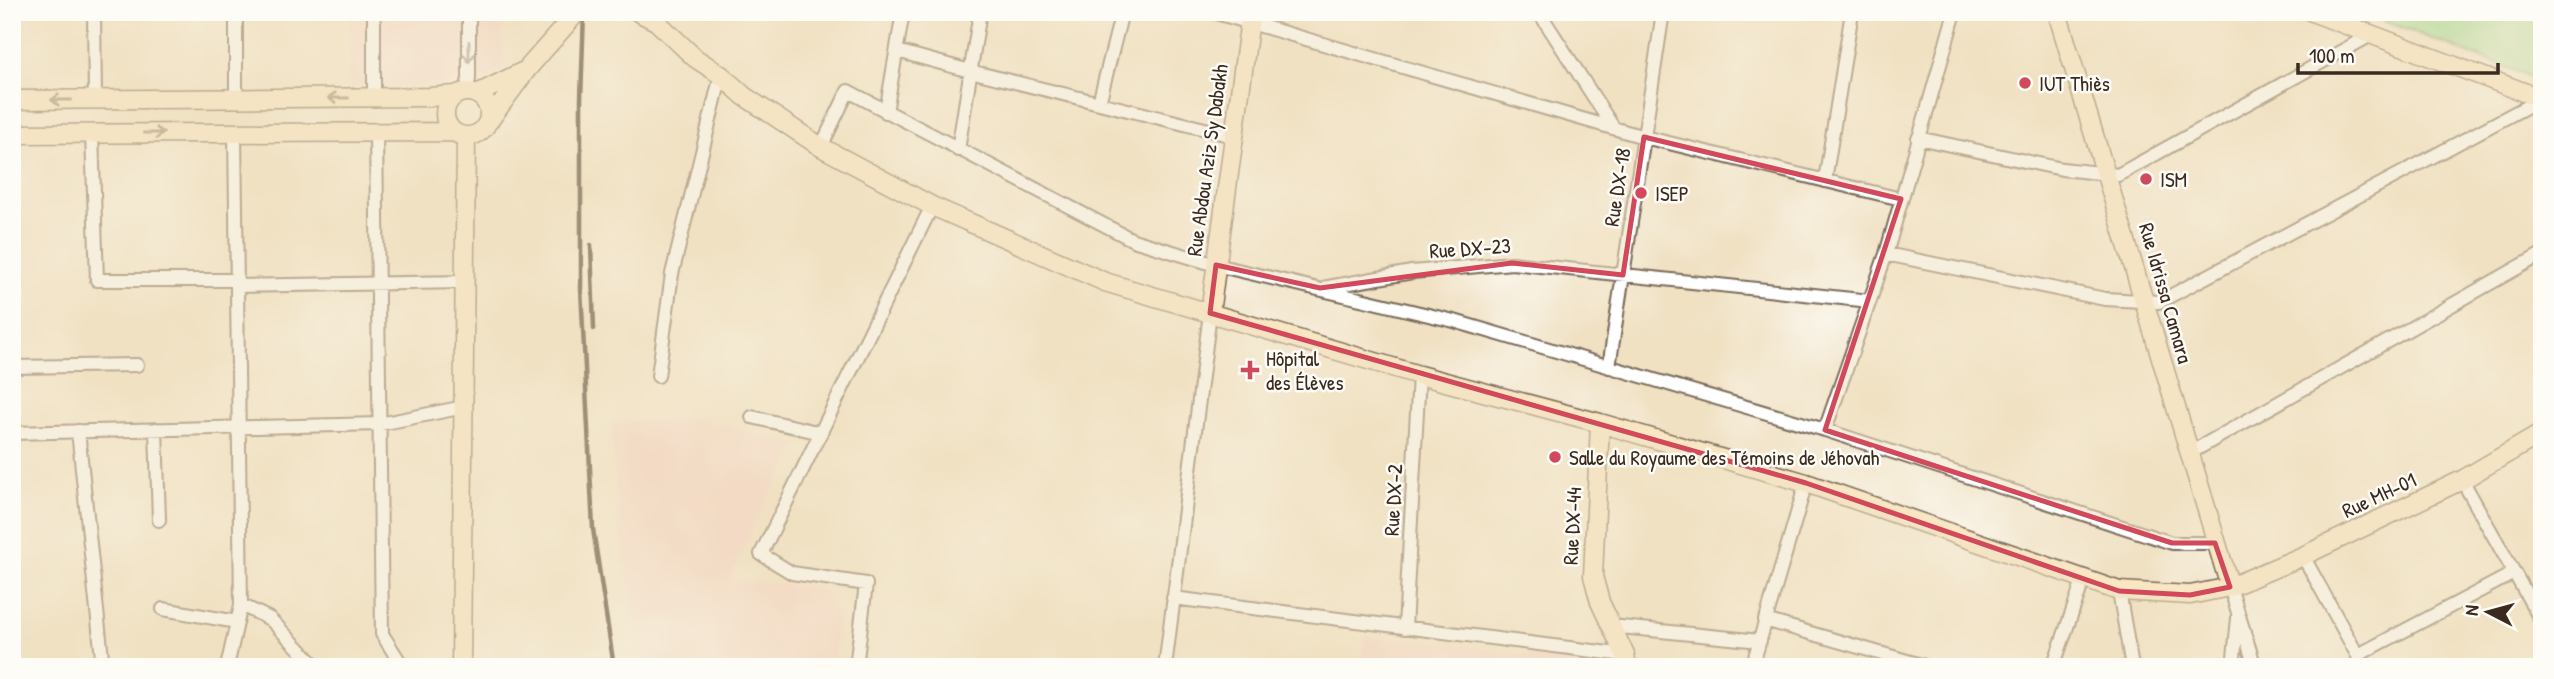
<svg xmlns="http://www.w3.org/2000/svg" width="2554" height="679" viewBox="0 0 2554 679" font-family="'Patrick Hand',sans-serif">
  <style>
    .built { fill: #f6d1c5 }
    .green { fill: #99db92; stroke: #6a8258; stroke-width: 2 }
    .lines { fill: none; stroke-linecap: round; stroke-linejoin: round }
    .street-casing { stroke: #7a6a58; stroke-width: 16 }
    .secondary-casing { stroke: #7a6a58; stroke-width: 21 }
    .street { stroke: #fff; stroke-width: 12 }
    .secondary { stroke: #f9e7c3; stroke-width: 18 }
    .rail { stroke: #3b2a1e; stroke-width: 4.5 }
    .oneway { stroke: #a79f9a }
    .oneway2 { stroke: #9a8870 }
    .marked { fill: none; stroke: #d1495b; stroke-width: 5; stroke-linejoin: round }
    .poi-dot { fill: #d1495b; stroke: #fdfcf7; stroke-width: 2.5 }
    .labels { text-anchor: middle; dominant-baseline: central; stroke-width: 5; stroke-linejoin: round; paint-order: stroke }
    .poi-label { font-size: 21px; fill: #3b2a1e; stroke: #fdfcf7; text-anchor: start }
    .street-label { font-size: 21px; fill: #3b2a1e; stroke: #fdfcf7 }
  </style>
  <rect width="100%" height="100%" fill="#fdfcf7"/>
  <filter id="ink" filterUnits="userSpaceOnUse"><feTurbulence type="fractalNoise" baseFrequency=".0143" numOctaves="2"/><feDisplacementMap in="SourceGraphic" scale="14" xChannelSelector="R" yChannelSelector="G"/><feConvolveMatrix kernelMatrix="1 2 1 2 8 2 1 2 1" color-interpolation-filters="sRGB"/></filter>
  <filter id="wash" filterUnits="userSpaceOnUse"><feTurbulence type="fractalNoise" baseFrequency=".00686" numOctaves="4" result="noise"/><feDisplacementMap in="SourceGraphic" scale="28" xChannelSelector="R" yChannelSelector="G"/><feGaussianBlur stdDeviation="1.57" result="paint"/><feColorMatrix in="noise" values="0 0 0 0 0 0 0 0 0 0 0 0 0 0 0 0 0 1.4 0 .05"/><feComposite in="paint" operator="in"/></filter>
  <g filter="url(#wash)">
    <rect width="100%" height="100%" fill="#f0e1c3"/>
    <path class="built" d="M350,12H502L503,69L476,83L350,87Z
      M695,419L798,444L759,515L730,580L807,586L823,590L838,618L834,667H639L616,491L611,423Z
      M1365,636L1457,644L1584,664L1586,667H1361Z"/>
    <path class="green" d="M2361,12H2542V81Z"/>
  </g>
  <g filter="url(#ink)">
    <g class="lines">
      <defs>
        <path id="street" d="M94,12L95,100
          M236,12V99
          M374,12V98
          M1213,12L1644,137L1901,199
          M1539,12L1613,127
          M897,51L970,71L1233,136
          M466,91L469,79V12
          M1099,103L1122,12
          M886,112L903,12
          M376,131L382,634L403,667
          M92,134L97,280H237
          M1918,138L2062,169L2118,175L2371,35
          M821,147L848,91L1133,240L1216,265L1454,321L1825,430L2172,543H2215
          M958,150L980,12
          M1825,181L1852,12
          M1886,254L2105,299L2159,302L2541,99
          M237,286L465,282
          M1328,287L1412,272L1512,263L1870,301
          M12,367L137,365
          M1609,367L1663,12
          M658,376L672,274L721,75
          M752,417L821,433
          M156,429L159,520
          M1825,430L1886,254L1955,12
          M78,431L103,667
          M12,433L380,424L464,407
          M2188,454L2542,254
          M2462,480L2542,622
          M2303,556L2364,667
          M2230,587L2255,667
          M2119,591L2132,667
          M1173,598L1625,655
          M241,605L270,619L317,667
          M163,609L237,622
          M1765,620L1928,667
          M1611,626L1760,641
          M1405,628L1419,375
          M2358,655L2514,573
          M227,667L241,605L235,132
          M856,667L866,584L792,573L761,554L932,206
          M1165,667L1210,313
          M1752,667L1806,483
          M2053,667L2084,578
          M2233,667L2238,618"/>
        <path id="secondary" d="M638,12L656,21L695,58L721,75L744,96L821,147L932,206L1105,282L1419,375L1600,423L1806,483L2119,591L2190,595L2230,587L2303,556L2462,480L2542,433
          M2057,12L2230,587
          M2312,12L2542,99
          M445 114a22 22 0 1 1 44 0a22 22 0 1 1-44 0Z
          M477,94L522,72
          M12,100L429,97L455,95
          M489,121L528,68L577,12
          M12,134L453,132
          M1210,313L1251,12
          M1600,423L1593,576L1600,602L1625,655L1627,667
          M461,667L466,137"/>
      </defs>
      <use href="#street" class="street-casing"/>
      <use href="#secondary" class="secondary-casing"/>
      <use href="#street" class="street"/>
      <use href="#secondary" class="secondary"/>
      <path class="rail" d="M584,12L581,99V288L593,529L614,667
        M591,245L594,329"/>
    </g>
    <defs><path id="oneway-shaft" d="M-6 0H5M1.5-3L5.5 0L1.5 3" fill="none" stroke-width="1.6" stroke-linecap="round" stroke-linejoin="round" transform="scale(1.75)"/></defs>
    <use class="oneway" href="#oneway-shaft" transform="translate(469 52) rotate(90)"/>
    <g class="oneway2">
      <use href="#oneway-shaft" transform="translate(338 98) rotate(180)"/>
      <use href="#oneway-shaft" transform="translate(61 100) rotate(180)"/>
      <use href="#oneway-shaft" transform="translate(154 133)"/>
    </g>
  </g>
  <path d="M0 0H2554V679H0ZM1644,137L1901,199L1825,430L2172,543H2215L2230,587L2190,595L2119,591L1806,483L1210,313L1216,265L1320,288L1512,263L1623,275Z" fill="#f0e1c3" fill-opacity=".55" fill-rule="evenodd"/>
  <path class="marked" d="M1644,137L1901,199L1825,430L2172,543H2215L2230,587L2190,595L2119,591L1806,483L1210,313L1216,265L1320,288L1512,263L1623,275Z"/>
  <g class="poi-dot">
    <circle cx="2025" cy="83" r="7"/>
    <circle cx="2146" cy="179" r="7"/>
    <circle cx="1641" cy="193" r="7"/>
    <path d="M1246.5 359.5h7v7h7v7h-7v7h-7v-7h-7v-7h7z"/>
    <circle cx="1555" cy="457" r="7"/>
  </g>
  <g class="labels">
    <g class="poi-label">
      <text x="2039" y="83">IUT Thiès</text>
      <text x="2160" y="179">ISM</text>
      <text x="1655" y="193">ISEP</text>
      <text x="1266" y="358">Hôpital<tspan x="1266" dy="24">des Élèves</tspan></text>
      <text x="1569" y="457">Salle du Royaume des Témoins de Jéhovah</text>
    </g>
    <g class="street-label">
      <text transform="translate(1207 160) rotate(-82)">Rue Abdou Aziz Sy Dabakh</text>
      <text transform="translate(1617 187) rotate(-81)">Rue DX-18</text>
      <text transform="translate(1470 248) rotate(-4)">Rue DX-23</text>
      <text transform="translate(2166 293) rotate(74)">Rue Idrissa Camara</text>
      <text transform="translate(2379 495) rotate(-25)">Rue MH-01</text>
      <text transform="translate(1393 500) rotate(-87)">Rue DX-2</text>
      <text transform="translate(1572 526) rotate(-87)">Rue DX-44</text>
    </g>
  </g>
  <rect width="2554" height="679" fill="none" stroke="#fdfcf7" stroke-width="42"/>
  <g transform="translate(2488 612) rotate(276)" stroke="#fdfcf7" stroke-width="5" paint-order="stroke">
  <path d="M0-5L12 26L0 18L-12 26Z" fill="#3b2a1e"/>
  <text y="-10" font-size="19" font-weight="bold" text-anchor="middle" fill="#3b2a1e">N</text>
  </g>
  <path d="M2298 63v10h200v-10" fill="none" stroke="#3b2a1e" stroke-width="3.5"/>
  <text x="2309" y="63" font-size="21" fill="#3b2a1e" stroke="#fdfcf7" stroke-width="5" paint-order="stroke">100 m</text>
</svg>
